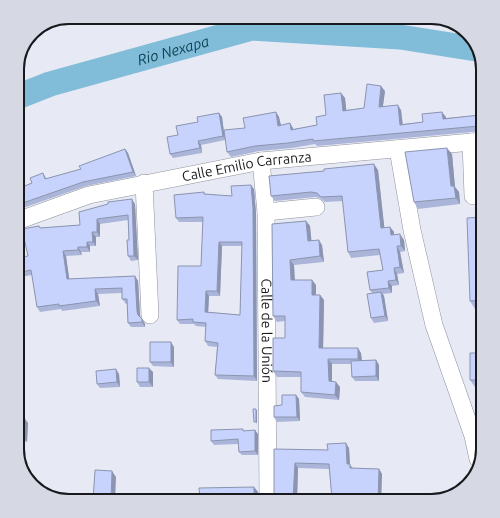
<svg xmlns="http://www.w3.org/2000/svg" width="500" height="518" viewBox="0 0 500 518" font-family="Ubuntu,sans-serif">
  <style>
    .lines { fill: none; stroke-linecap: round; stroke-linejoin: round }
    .river { stroke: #81bcd8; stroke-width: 25 }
    .street-casing { stroke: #8f929c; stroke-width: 18 }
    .street { stroke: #fff; stroke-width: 17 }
    .wall { fill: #abb5d9; fill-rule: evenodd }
    .shaded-wall { fill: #8b94b0 }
    .building { fill: #c7d3fc; stroke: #8b94b0; fill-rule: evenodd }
    .labels { text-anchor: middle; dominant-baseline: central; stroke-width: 4; stroke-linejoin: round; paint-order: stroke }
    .street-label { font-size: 14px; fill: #18191c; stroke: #e7eaf5 }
    .water-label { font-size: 15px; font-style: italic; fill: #114357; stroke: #e7eaf5 }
    .rim { fill: none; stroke: #18191c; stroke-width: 2 }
  </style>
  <rect width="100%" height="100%" fill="#e7eaf5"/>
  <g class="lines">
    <path class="river" id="s1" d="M17,97L50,84L252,28L400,37L476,49"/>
    <defs>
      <g id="street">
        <path d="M471,142L473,196"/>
        <path d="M398,149L412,230L434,325L473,436L478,459"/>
        <path id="s2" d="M261,161L266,212L268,501"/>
        <path d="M144,183L150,315"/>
        <path d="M266,212L316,207"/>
        <path id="s3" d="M17,221L89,195L261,161L483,141"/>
      </g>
    </defs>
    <use href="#street" class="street-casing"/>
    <use href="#street" class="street"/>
  </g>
  <path class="wall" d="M385,91L383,106L401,110L403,124L423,122L446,117V118L480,115L483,104V131L317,146L315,144L292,148L259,151L231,157L227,152L245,128L276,112L279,117L281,125L290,123L293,129L317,125L326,115L341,93L345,98L346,110L364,108Z
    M219,113L222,117L225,140L201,145L202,153L173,158L170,154L178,135L198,122Z
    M125,149L128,153L136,176L86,186L17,210V189L32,183L43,173L47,179L81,169Z
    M452,154L455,187L459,192L460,204L418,209L414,202Z
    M378,170L384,227H390L394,232V235L404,240L405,251L400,252L404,273L397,274L399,285L392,286V293L383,294L384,296L388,321L374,323L371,318L372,293L370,290L383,270L380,255L351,258L348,252L343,201L325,202L320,198L315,197L275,201L271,196Z
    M254,189L256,213L257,381L218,379L215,375L217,347L208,346L205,341L206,327L196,326L194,324H180L177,320L201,266L203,222H179L176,218L204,192L205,194L232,196ZM222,246H242L240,315L208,312L209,296H220Z
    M135,204L138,260L131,261L128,256L129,240L128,220L100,224V237H96V246H90V252H81L82,255L66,256L69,279L135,276L138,281L140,315L141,318L145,324V327H131L128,323L127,304H126L122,299V293L98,294L100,306L62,311L61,309L40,312L37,307L32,275L20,277L17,273L28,256L40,228L80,225Z
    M483,217V309H475L470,301Z
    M306,221L310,226L311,240L322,245L324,262L294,265L295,280H312L316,285V295H320L324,300L323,348L361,353L362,360H376L379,365V381H355L352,377L351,364H332V381L340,387L339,400L305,397L301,392V377H277L273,371L285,338V321L277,322L273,316L272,224Z
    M174,347V367L153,366L150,362Z
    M483,353V387H475L470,380Z
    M153,372V387H140L137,382Z
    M119,374L120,387L100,388L97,384Z
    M296,395L299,399L300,421L277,422L274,417L282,405Z
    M21,407L24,412V419L28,423L27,442L22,441V461L17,449Z
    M244,431L258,434V455H242L239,452L238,444L214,445L211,441Z
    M349,448L350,465L353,468L379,469L382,474L381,501H273L274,496V449L328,450ZM298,468L329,469L332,499H297Z
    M254,487L258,492V501H201L200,498Z"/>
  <path class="shaded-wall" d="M381,86L385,91L382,112L379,107Z
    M341,93L345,98L347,116L343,111Z
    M398,105L401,110L403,130L400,125Z
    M276,112L279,117L282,131L278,126Z
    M442,112L446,117L447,124L443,119Z
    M219,113L222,117L225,140L223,136Z
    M290,123L293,128L294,135L291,130Z
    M198,141L201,145L202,153L200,148Z
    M447,148L452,154L455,187L459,192L460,204L456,198L451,186Z
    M125,149L128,153L136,176L133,172Z
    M374,164L378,170L385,233L381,228Z
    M251,185L254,189L256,213L257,381L254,376Z
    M132,199L135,204L138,260L134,256Z
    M97,219L100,224V237L97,232Z
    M306,221L310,226L312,246L308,241Z
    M390,227L394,232V241L391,235Z
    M92,232L96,237V246L93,242Z
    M400,234L404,240L405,251L401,246Z
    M319,240L322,245L324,262L320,256Z
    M87,242L90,246V252L87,247Z
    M219,242L222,246L220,296L217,291Z
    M397,246L400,252L404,273L400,267Z
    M78,247L81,252L82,255L78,250Z
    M63,251L66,256L70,284L67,279Z
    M290,260L294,265L295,286L291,280Z
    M394,268L397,274L399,285L396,280Z
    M135,276L138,281L140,315L141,320L138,315L137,311Z
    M312,280L316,285V301L312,295Z
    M388,281L392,286V293L389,288Z
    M95,289L98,294L100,306L96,301Z
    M206,291L209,296L208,316L205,312Z
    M381,292L384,296L388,321L385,316Z
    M320,295L324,300L323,354L319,348Z
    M142,319L145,324V327L142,322Z
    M171,342L174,347V367L171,362Z
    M358,348L361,353L362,364L358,359Z
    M328,359L332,364V387L329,381Z
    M376,360L379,365V381L376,376Z
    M149,368L153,372V387L149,382Z
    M116,369L119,374L120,387L117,382Z
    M336,382L340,387L339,400L335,395Z
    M296,395L299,399L300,421L297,417Z
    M21,407L24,412L23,423L20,419Z
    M256,409L257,411V424L256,422Z
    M25,419L28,423L27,442L24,438Z
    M255,430L258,434V455L255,451Z
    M19,437L22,441V461L19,454Z
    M346,443L349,448L350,465L353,469H350L347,464Z
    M295,463L298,468L297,501L293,499Z
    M379,469L382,474L381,501H378Z
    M112,471L116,477L115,501H111Z
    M254,487L258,492V501H256L254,496Z"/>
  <path class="building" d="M367,84L381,86L379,107L398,105L400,125L423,122L422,114L442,112L443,119L480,115L478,105L483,104V127L479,126L313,141V139L288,143L255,146L227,152L224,130L245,128L243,118L276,112L278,126L290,123L291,130L317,125L316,117L326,115L324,95L341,93L343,111L364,108Z
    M219,113L223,136L198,141L200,148L170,154L167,137L178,135L176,126L198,122L197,117Z
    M447,148L451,186H454L456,198L414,202L405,152Z
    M125,149L133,172L83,182L17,205V189L32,183L30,178L43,173L45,179L81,169L79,166Z
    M374,164L381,228L390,227L391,235L400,234L401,246H397L400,267L394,268L396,280L388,281L389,288L370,290L367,272L383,270L379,249L348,252L342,196L321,197L317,193L311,192L271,196L269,176L324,171V169Z
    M251,185L253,208L254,376L215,375L218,343L205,341L206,323L193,322V319L177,320L178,266H201L203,217L176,218L174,195L204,192V194L232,196L231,186ZM219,242H242L240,315L205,312L206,291H217Z
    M132,199L134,256H128L127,240H129L128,215L97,219V232H92L93,242H87V247H78V250L63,251L67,279L135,276L137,311L138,315L142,319V322L128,323L127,299H122V288L95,289L96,301L59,306V304L37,307L31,270L17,273V258L28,256L22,229L39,226L40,228L80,225L79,212L108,204V202Z
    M483,217V300L470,301L467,218Z
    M306,221L308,241L319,240L320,256L290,260L291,280H312V295H320L319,348H358V359H328L329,381L336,382L335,395L301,392V372L273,371V338H285V316H273L272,224Z
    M381,292L385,316L371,318L367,294Z
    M150,342H171V362H150Z
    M470,353H483V380H470Z
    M376,360V376L352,377L351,361Z
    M137,368H149V382H137Z
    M116,369L117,382L97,384L96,371Z
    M282,395H296L297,417H274V406L282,405Z
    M17,407H21L20,419H25L24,438L19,437V454L17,449Z
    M253,409H256V422H254Z
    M243,429V431L255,430V451L239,452L238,439L211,441V430Z
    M346,443L347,464H350V468L379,469L378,501H383H273L274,496V449L328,450L327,444ZM295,463L329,464L332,499H293Z
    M95,470L112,471L111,501H93Z
    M254,487V496L256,501H230V498H200L199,488Z"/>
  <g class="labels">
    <g class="street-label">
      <text stroke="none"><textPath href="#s3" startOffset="237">Calle Emilio Carranza</textPath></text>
      <text stroke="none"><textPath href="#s2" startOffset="170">Calle de la Unión</textPath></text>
    </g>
    <g class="water-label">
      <text stroke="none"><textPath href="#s1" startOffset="163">Rio Nexapa</textPath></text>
    </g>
  </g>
  <path d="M0 0H500V518H0ZM69 24H431A45 45 0 0 1 476 69V449A45 45 0 0 1 431 494H69A45 45 0 0 1 24 449V69A45 45 0 0 1 69 24Z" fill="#d6d9e4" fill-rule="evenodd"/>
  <path class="rim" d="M69 24H431A45 45 0 0 1 476 69V449A45 45 0 0 1 431 494H69A45 45 0 0 1 24 449V69A45 45 0 0 1 69 24Z"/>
</svg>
